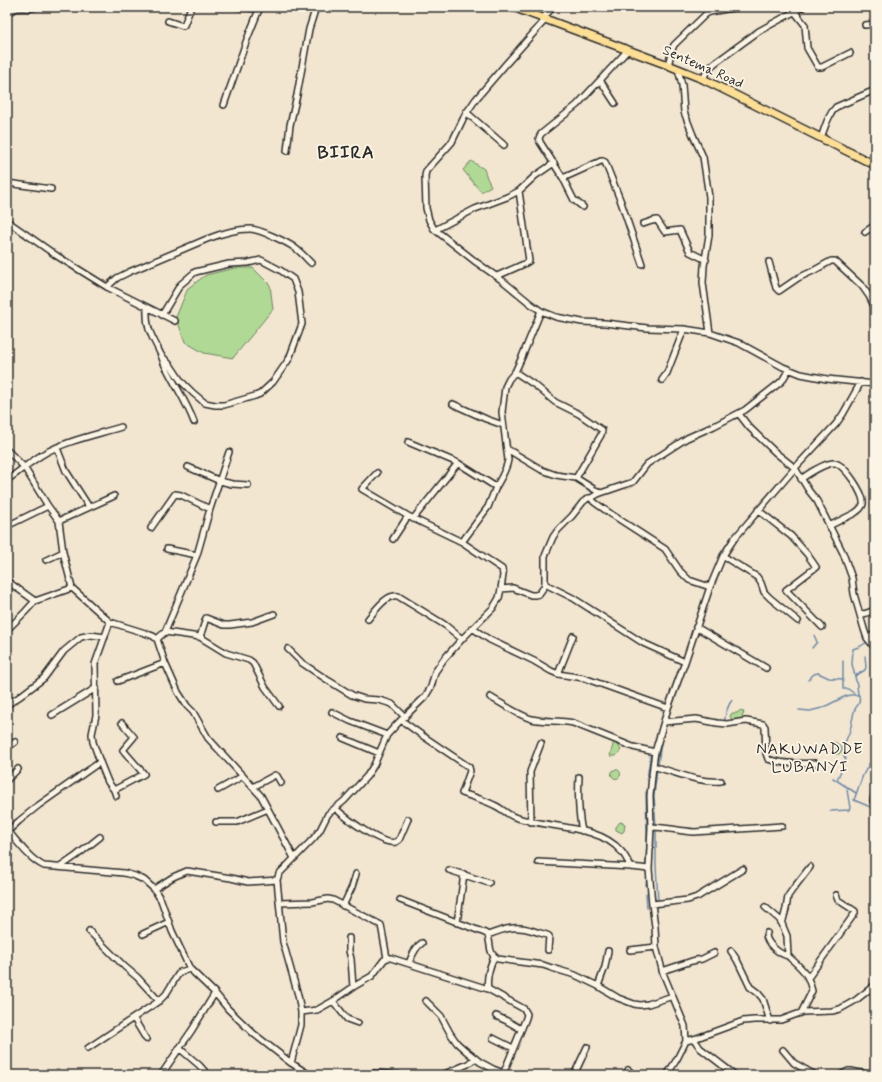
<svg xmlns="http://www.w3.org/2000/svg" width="882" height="1082" viewBox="0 0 882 1082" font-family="Mynerve,sans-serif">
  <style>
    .green { fill: #b0d996; stroke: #6e8260 }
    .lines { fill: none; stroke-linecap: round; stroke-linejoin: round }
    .stream { stroke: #6f8aa5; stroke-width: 1.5 }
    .minor-casing { stroke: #2b2b2b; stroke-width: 8 }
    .major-casing { stroke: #2b2b2b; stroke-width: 10 }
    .minor { stroke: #fcf5e5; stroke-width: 5 }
    .major { stroke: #fcde96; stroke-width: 7 }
    .labels { text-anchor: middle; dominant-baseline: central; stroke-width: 3.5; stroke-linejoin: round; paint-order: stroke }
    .street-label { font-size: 14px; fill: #2b2b2b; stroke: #fcf5e5 }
    .quarter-label { font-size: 16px; letter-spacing: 1px; fill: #2b2b2b; stroke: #fcf5e5 }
    .district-label { font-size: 18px; font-weight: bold; letter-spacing: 1px; fill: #2b2b2b; stroke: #fcf5e5 }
  </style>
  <rect width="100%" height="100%" fill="#f3e6d1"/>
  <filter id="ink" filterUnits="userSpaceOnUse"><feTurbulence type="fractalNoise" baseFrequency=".025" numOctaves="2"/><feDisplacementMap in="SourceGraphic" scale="8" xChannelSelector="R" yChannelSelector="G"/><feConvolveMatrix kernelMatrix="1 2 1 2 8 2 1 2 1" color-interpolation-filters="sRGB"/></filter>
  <g filter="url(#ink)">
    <path class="green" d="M471,161L484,169L487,178L491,186L481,192L463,170Z
      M235,268H253L270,285L273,309L233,358L204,353L185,342L176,317L188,288L206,275Z
      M741,710L744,712L742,718L738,722L732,720L730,716L732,713H737Z
      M614,741L618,744L621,750L616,756H610Z
      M833,742C839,743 840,746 841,752L839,754H835C832,750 830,747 833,742Z
      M611.5 774a4.5 4.5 0 1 1 9 0a4.5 4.5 0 1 1-9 0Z
      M620,822L624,823L625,825L624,831L622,833L616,830V827Z"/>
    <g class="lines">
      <path class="stream" d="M812,648L817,642L814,635
        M843,661V689H848L855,694
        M855,676L865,670L866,667L865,656
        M808,680L814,674L818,673L829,678L842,679
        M858,695L857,685L852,664L853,649L861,646L867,642
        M799,710L810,711L822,708L844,697L850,695H859C861,706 856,704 854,712C853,715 853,718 852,721C851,729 846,741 842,748L844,756L846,759L837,780
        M677,718L693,717
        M725,722C724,717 728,705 732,700
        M874,755L863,775L854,800L875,809
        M658,764L662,736L666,724
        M833,778L856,793
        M647,779L651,752
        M646,792L647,836L646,865
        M655,809L654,796L657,768
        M830,811L849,810L850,808L847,790L848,787
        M655,812L656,826
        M656,829V865L658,901
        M644,871L647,873L646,886
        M646,893L647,908"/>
      <defs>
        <path id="minor" d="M238,7L260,9
          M794,11L805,25L807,48L818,67H822L850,53
          M7,14C19,3 25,11 36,7
          M543,18L553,7
          M546,19L505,65L476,99L465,115L452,142L426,171L425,176L426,208L429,220L434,229L476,262L503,281L531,304L541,311L556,317L582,322L605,323L647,328L684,329L710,333L739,343L783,367L801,374L827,379L875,384
          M168,21L183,26L184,25L191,7
          M865,25L875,24
          M668,65L672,50L674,45L706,14L710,12L738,7
          M678,69L682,85L684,112L693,135L703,157L709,197V235L704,266L703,283L710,333
          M703,79L708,69L715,63L759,31L803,7
          M600,80L615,103
          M224,105L246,42L260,7
          M466,112L504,145
          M821,138C825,127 828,115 836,107L875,90
          M287,151L290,125L297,95L309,29L316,7
          M563,178L601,161H603L605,162L621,202L642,264
          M7,183L51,189
          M583,207L574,200L563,178L540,142L539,138L541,134L577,105L628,50
          M7,221L57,256L107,287L175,321
          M643,224L652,221L657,220L665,232L680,230L690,252L706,260
          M435,230L475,209L507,197L519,191L535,176L554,163
          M865,232L875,225
          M769,262L776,288L779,291L798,278L813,271L831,261H835L862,286L869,296L875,308
          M497,276L524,264L529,261L519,191
          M107,287L117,278L129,272L207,239C220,234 236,229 250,229C259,229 287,242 295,248C301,252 306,258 311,263
          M147,308C146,331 152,335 161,355C163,360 164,365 167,369C176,387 187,403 194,422
          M161,355L171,366L181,381L193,393L205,403L215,405H224L255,396L260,394L273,382L289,359L302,324L298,292L293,279L280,270L261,260L248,263L229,264L195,272L180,285L162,315
          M515,372L536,386L555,402L579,414L602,430L601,435L576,478
          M662,380L667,373L684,329
          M453,404L486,419L503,425
          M739,414L749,427L776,453L795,468L809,491L817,501L843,553L852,578L854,594L864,629L867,638L875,648
          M408,442L458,463L496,487L488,507L462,542
          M57,448L66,471L89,507
          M507,449L542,470L556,475L576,478L600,493
          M7,450L24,467L48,506L59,521L63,552L72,588L110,622L145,633L153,636L157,639L165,663L178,692L187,706L193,712L208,738L261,796L294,858
          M188,467L220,481L232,484L248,485
          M801,479C808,474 825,463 834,463C844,463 865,495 863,504C862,508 858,511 855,513L829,526
          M7,480C20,471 31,461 45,453C69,440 95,435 121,427
          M496,487C501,478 506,471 508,460L502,412L505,387L509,379L515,372L522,357L541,311
          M591,498L594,502L611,514L665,549L680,571L689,580L710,587
          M758,510L791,536L807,554L816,567L786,590L822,627
          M413,519L458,463
          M59,521L114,496
          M7,526L48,506
          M151,528L175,494L181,495L210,509
          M393,539L408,516
          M167,549L197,555
          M723,556L757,577L761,583L764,592L770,598L798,621
          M46,560L63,552
          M7,581L35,601
          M545,584L573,598L643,643L685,662
          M501,589L513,588L531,595H535L539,594L544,587L545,582V556L553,537L558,530L572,516L583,502L588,498H591L598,494L633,482L647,464L687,438L714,426L745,410L782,381L789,369
          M860,613L864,614L875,610
          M368,619C375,611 386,594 398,596L445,625L462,639
          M110,622L95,664L96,715L92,734L93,742L100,762L108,782L114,790L116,796
          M696,627L766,668
          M472,628L490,640L534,661L551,671L558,674L584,678L668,708
          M7,630L25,612L35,601L72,588
          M165,632L200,637L226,653L249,660L253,663L265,687L279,706
          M200,637L206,618L224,625H230L252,622L274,614
          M157,639L165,632L197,555L210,509L229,452
          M869,640L871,636L875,634
          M288,649L302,663L329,681L352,695L364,699L379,700L392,704L405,717
          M558,674L573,636
          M118,681L165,663
          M875,690V692
          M490,697C501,703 520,716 532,719C545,722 559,720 573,723L633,747L655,752
          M7,705L19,697L44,678L64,651L81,637L91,635L105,637
          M332,712L350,721L387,735
          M52,715L96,688
          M401,720L423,736L469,767L470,771L462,793C473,797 484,800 494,805C501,808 506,813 512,816C545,829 597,823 621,851C625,855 628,862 631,867
          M664,722L696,719L717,723L727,724L746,721L763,724L765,727L766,753L768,759C781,764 801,764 815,763
          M343,738L379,753
          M7,748L15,742
          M653,766C675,772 698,783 721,781
          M579,777C578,795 578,813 582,831
          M7,780L18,769
          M253,787L275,775L277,776L281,783
          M114,790L144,774L123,750L134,737L122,723
          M218,790L243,776
          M875,790L873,801L875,804
          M335,808C346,818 382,846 396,842L399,840L408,819
          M216,822H237L268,809
          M531,822L530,772L541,743
          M651,827C665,827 679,831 694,832L782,826
          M7,830C18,842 29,859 44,866L124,873L135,876L144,880L154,889L161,900L172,931L190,969L215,993L228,1009L254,1034L291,1063L310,1075
          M7,832L19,821L39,805L100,762
          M538,862L631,867L649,869
          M60,867L76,856L100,837
          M449,870L489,883
          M154,889L173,877L187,871L231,878L248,882L277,880
          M400,900L485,933L488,935C491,944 488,954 498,959L543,965L552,968L575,975L598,986L618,998L634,1004L640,1005L648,1004L673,996
          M279,903L312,902L328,899L333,900L381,925L387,958
          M652,904L688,900L697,897L743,869
          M343,906L352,887L356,874
          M765,907L779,919L782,924
          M457,923L464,874
          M89,931L125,967L137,977L159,1001
          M767,933L766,935C767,944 779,954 788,956
          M143,934L169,922
          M488,935C506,928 516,925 534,931C539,933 545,934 549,936L548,950
          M349,938V951L351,959L353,987
          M630,950L656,947
          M731,951L737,960L750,987L758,993L763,999L770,1021
          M409,963C412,956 415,947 422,943
          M662,971L692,961L702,959L714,953
          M808,978L855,913V911L838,900L836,895
          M598,986L605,967L608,951
          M488,989C486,978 489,968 494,957
          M333,1001L347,1019L358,1023
          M426,1001L441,1016L450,1033L457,1043L466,1051L480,1062L493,1069L509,1075
          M301,1012L317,1010L333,1001L353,987L372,976L384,960L387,958H391L488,989L524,1009L527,1014L526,1018L504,1072
          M801,1013L812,991C807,971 802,969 788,956L787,936L782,924L786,909L787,903L788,896L793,889L810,867
          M496,1016L507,1021L521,1029
          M134,1019L146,1039
          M493,1038L513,1048
          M694,1039L700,1048L735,1075
          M686,1041L694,1039L743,1021L754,1020H781L803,1012L832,1011L840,1009L856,1000L875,985
          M88,1048L159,1001L166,994L177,976L180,972L190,969
          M179,1048L199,1065L208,1075
          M783,1050L794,1063L815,1075
          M291,1063L301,1025V1012L298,995L283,942L277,880L279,874L314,838L320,830L328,814L344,801L367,776L374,765L387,735L399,722L425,697L431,687L435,672L444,659L462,639L493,608L499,598L501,589L503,575L502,569L499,567L462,542L408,516L362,489L377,473
          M628,1070L635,1075
          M375,1073L399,1075
          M161,1075L192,1030L215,993
          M442,1075L468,1064L475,1058
          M574,1075L587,1047
          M667,1075L677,1059L686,1041L685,1026L663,973L656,947L655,927L652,904L649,869L651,827L650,796L653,766L655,752L668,708L685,662L710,587L723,556L734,539L795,468L836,424L843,414L861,382
          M840,1075L848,1071H851L866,1074H875"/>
        <path id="major" d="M513,7L668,65L703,79L875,165"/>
      </defs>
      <use href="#minor" class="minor-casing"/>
      <use href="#major" class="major-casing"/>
      <use href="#minor" class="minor"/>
      <use href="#major" class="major"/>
    </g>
  </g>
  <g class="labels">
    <g class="street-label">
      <text transform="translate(703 67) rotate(24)">Sentema Road</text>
    </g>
    <g class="quarter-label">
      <text x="810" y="749">NAKUWADDE<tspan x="810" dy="18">LUBANYI</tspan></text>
    </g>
    <g class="district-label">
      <text x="346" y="153">BIIRA</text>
    </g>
  </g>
  <rect width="882" height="1082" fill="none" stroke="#fcf5e5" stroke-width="24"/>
  <rect x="12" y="12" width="858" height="1058" fill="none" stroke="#2b2b2b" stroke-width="1.5" filter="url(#ink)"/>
</svg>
